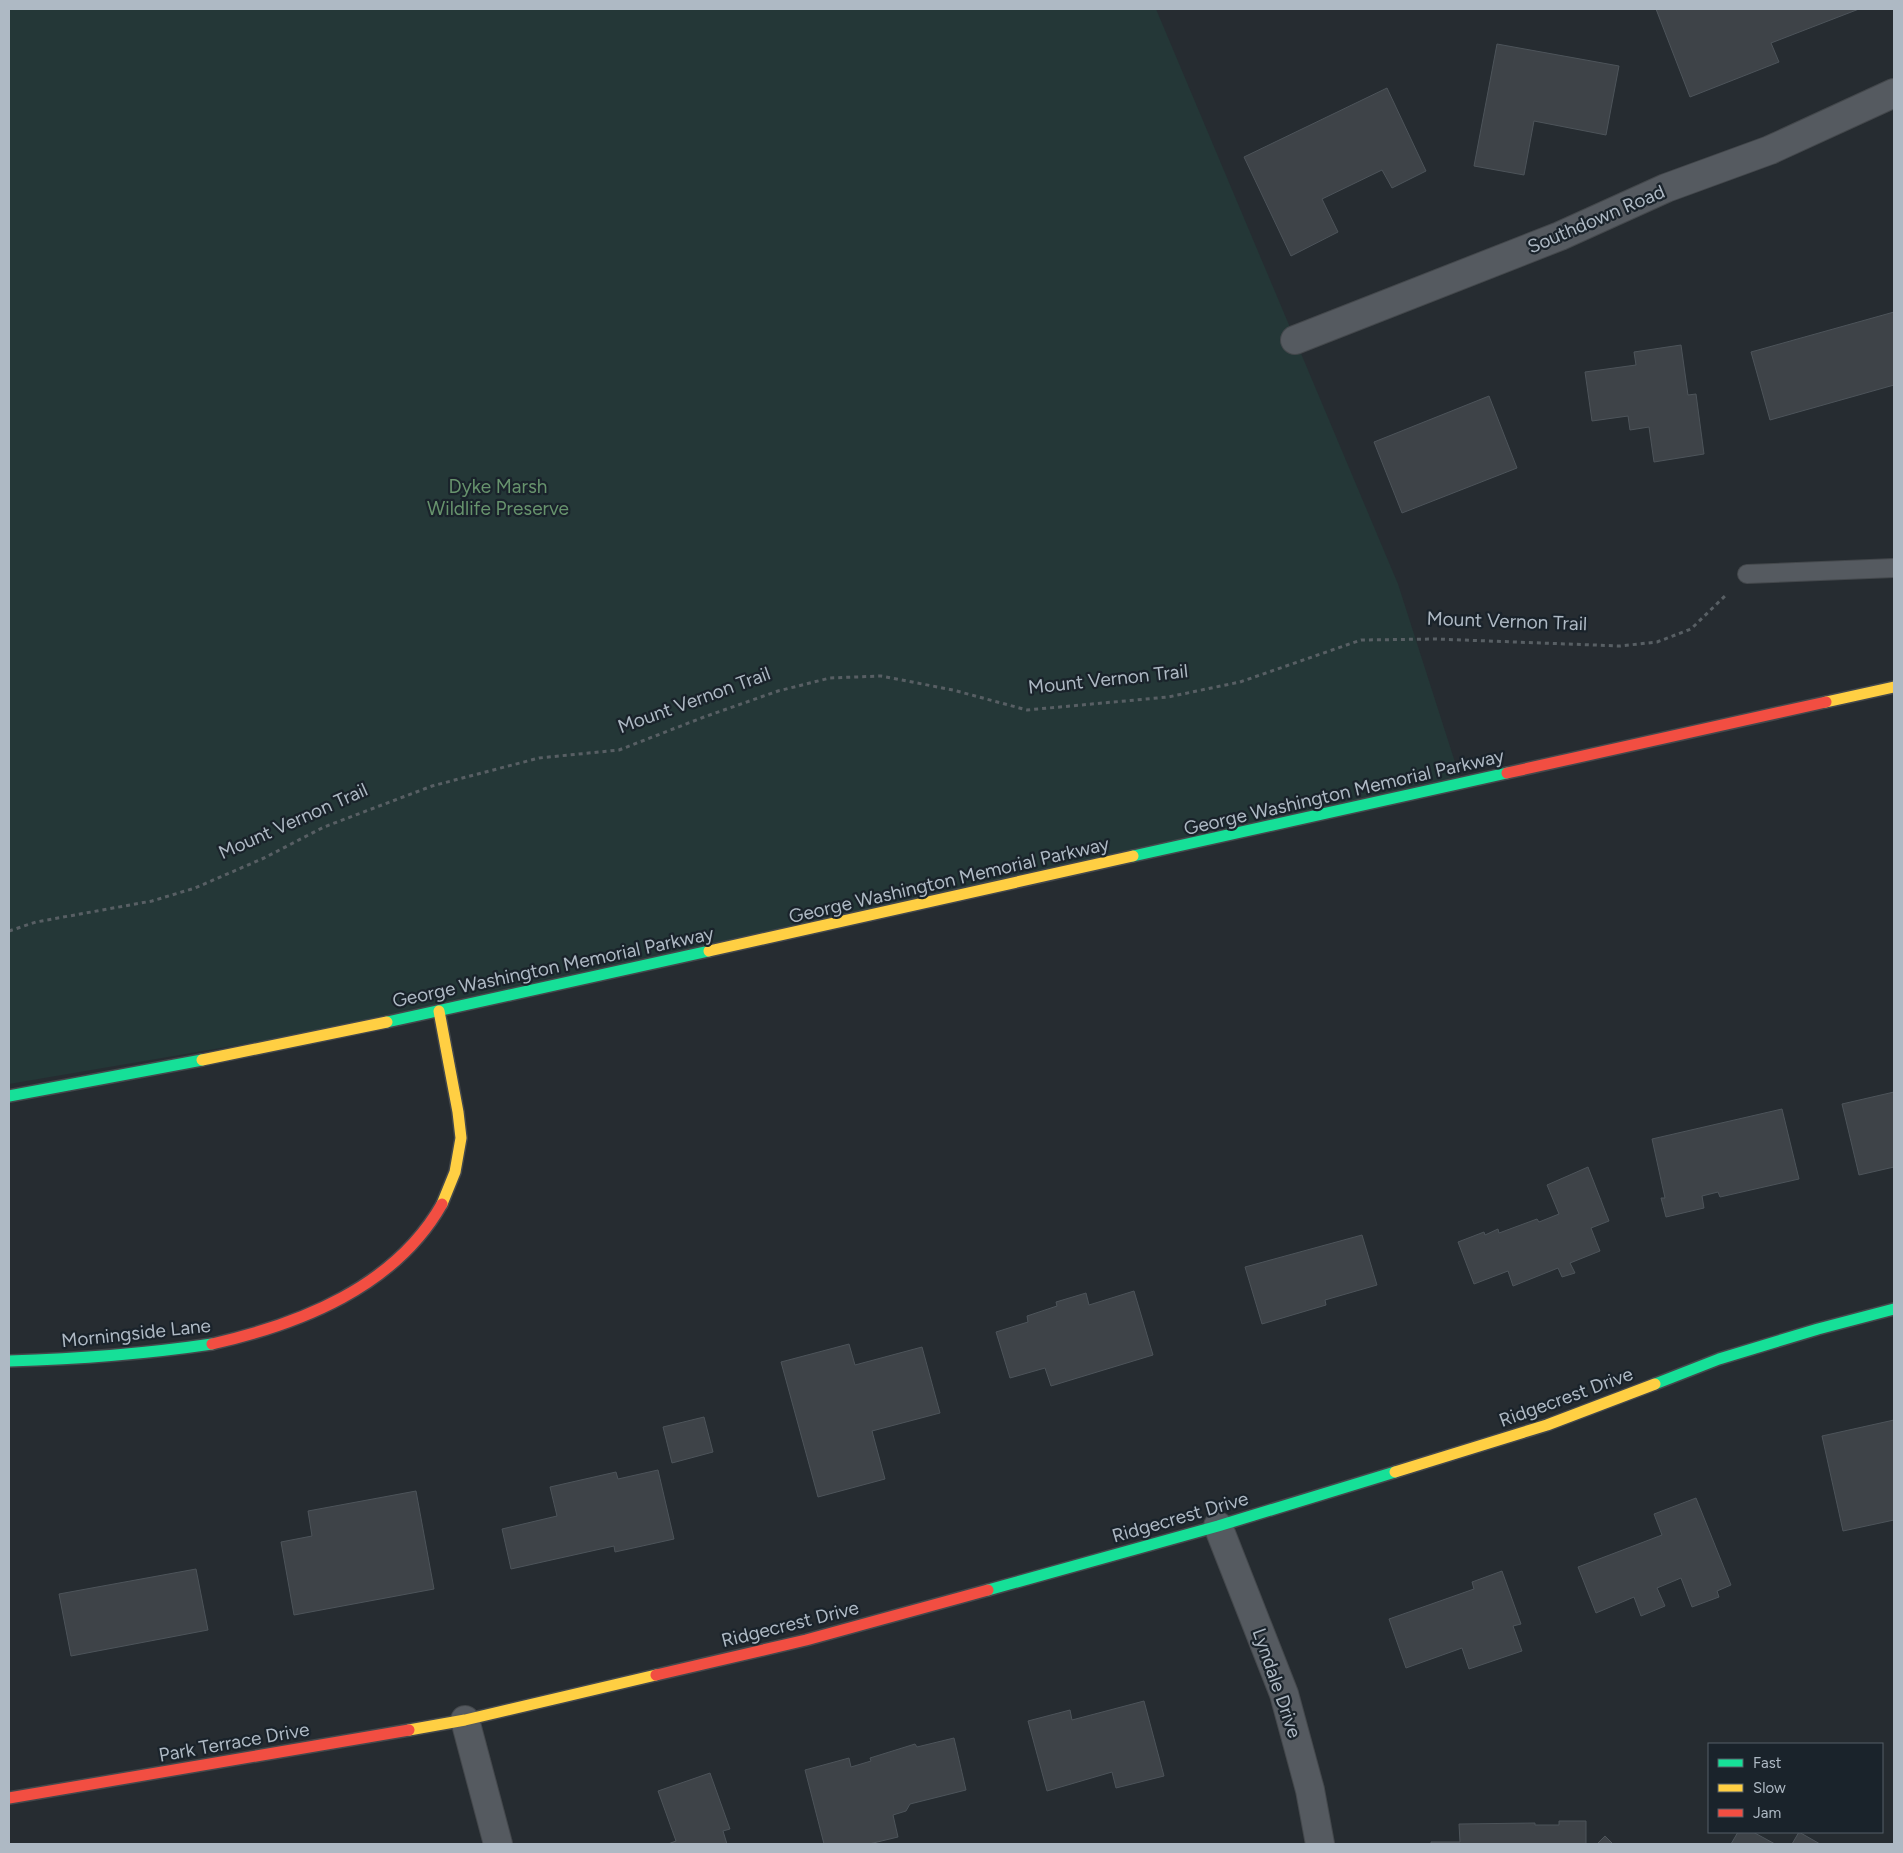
<svg xmlns="http://www.w3.org/2000/svg" width="1903" height="1853" viewBox="0 0 1903 1853" font-family="Figtree,sans-serif">
  <style>
    .green { fill: #243737 }
    .building { fill: #3e4348; stroke: #4d545a }
    .lines { fill: none; stroke-linecap: round; stroke-linejoin: round }
    .lane-casing { stroke: #44484c; stroke-width: 20 }
    .street-casing { stroke: #44484c; stroke-width: 30 }
    .fast-casing { stroke: #44484c; stroke-width: 14 }
    .slow-casing { stroke: #44484c; stroke-width: 14 }
    .jam-casing { stroke: #44484c; stroke-width: 14 }
    .path { stroke: #585f64; stroke-width: 3; stroke-dasharray: 4 4; stroke-linecap: butt }
    .lane { stroke: #555a60; stroke-width: 18 }
    .street { stroke: #555a60; stroke-width: 28 }
    .fast { stroke: #16e098; stroke-width: 11 }
    .slow { stroke: #ffcf43; stroke-width: 11 }
    .jam { stroke: #f24e42; stroke-width: 11 }
    .labels { text-anchor: middle; dominant-baseline: central; stroke-width: 4.5; stroke-linejoin: round; paint-order: stroke }
    .street-label { font-size: 19px; fill: #aeb9c4; stroke: #1a232b }
    .park-label { font-size: 19px; fill: #67936d; stroke: #1a232b }
  </style>
  <rect width="100%" height="100%" fill="#262c31"/>
  <path class="green" d="M9,9H1156L1398,584L1462,784L439,1011L9,1084Z"/>
  <path class="building" d="M1656,9H1859L1771,43L1779,62L1690,97Z
    M1497,44L1619,66L1606,135L1534,121L1524,175L1474,166Z
    M1387,88L1426,171L1392,188L1382,170L1322,199L1338,232L1291,256L1244,157Z
    M1894,312V385L1770,420L1751,352Z
    M1681,345L1688,395L1696,394L1704,454L1654,462L1649,427L1630,430L1628,416L1592,421L1585,372L1636,365L1634,352Z
    M1489,396L1517,468L1402,513L1374,442Z
    M1894,1092V1167L1859,1175L1842,1104Z
    M1782,1109L1799,1179L1720,1197L1718,1192L1702,1196L1704,1208L1666,1217L1661,1198H1665L1652,1139Z
    M1588,1167L1609,1221L1591,1228L1600,1251L1570,1263L1575,1273L1562,1277L1558,1268L1513,1286L1508,1271L1474,1284L1458,1242L1484,1232L1485,1235L1498,1229L1499,1233L1537,1219L1539,1222L1559,1214L1547,1185Z
    M1362,1235L1377,1285L1325,1300L1326,1305L1262,1324L1245,1267Z
    M1134,1291L1153,1355L1051,1386L1045,1368L1010,1378L996,1332L1028,1322L1027,1316L1057,1306L1056,1302L1086,1293L1089,1305Z
    M849,1344L855,1365L922,1347L940,1413L872,1431L885,1479L818,1497L781,1362Z
    M704,1417L713,1452L672,1463L663,1427Z
    M1894,1420V1520L1843,1531L1822,1436Z
    M658,1470L674,1539L615,1552L614,1546L511,1569L502,1529L557,1516L550,1487L616,1472L618,1479Z
    M416,1491L434,1589L294,1615L281,1542L312,1536L308,1511Z
    M1696,1498L1731,1585L1717,1591L1719,1597L1692,1607L1681,1578L1657,1588L1665,1606L1641,1616L1634,1597L1596,1613L1578,1567L1662,1535L1654,1514Z
    M196,1569L208,1630L71,1656L59,1594Z
    M1502,1571L1521,1624L1513,1626L1522,1651L1469,1669L1462,1648L1406,1668L1389,1619L1474,1589L1472,1582Z
    M1144,1701L1164,1776L1116,1788L1112,1772L1047,1791L1028,1721L1070,1710L1072,1720Z
    M954,1738L966,1790L910,1804L906,1811L893,1815L898,1837L869,1844H824L805,1770L849,1758L851,1767L871,1761L870,1758L915,1744L917,1747Z
    M710,1773L730,1829L723,1831L727,1844H668L676,1841L658,1791Z
    M1559,1821H1586V1844H1431V1842H1460L1459,1824L1535,1823V1825H1559Z
    M1738,1832H1753L1775,1844H1731Z
    M1799,1832L1820,1844H1792Z
    M1605,1836L1613,1844H1597Z"/>
  <g class="lines">
    <defs>
      <path id="lane" d="M1747,574L1894,568"/>
      <path id="street" d="M1295,340L1560,236L1666,188L1770,150L1894,93
        M1218,1526L1284,1694L1310,1790L1320,1844
        M465,1720L498,1844"/>
      <path id="fast" d="M1133,856L1507,773
        M387,1022L709,951
        M9,1096L202,1060
        M9,1361C77,1359 144,1354 212,1344
        M1655,1384L1719,1359L1818,1329L1894,1309
        M988,1590L1218,1526L1395,1472"/>
      <path id="slow" d="M1826,702L1894,687
        M709,951L1133,856
        M439,1011L458,1112L461,1138L455,1172L442,1204
        M202,1060L387,1022
        M1395,1472L1547,1425L1655,1384
        M409,1730L465,1720L656,1675"/>
      <path id="jam" d="M1507,773L1826,702
        M212,1344C300,1324 395,1287 442,1204
        M656,1675L806,1640L988,1590
        M9,1798L409,1730"/>
    </defs>
    <use href="#lane" class="lane-casing"/>
    <use href="#street" class="street-casing"/>
    <use href="#fast" class="fast-casing"/>
    <use href="#slow" class="slow-casing"/>
    <use href="#jam" class="jam-casing"/>
    <path class="path" d="M9,931L36,922L152,901L195,888L264,858L324,827L432,786L539,758L619,750L704,717L778,691L830,678L881,676L953,690L1027,710L1168,697L1240,682L1361,640L1436,639L1620,646L1657,642L1691,629L1727,594"/>
    <use href="#lane" class="lane"/>
    <use href="#street" class="street"/>
    <use href="#fast" class="fast"/>
    <use href="#slow" class="slow"/>
    <use href="#jam" class="jam"/>
  </g>
  <g class="labels">
    <g class="street-label">
      <text transform="translate(1596 219) rotate(-23)">Southdown Road</text>
      <text transform="translate(1507 621) rotate(2)">Mount Vernon Trail</text>
      <text transform="translate(1108 679) rotate(-6)">Mount Vernon Trail</text>
      <text transform="translate(694 700) rotate(-20)">Mount Vernon Trail</text>
      <text transform="translate(1344 792) rotate(-13)">George Washington Memorial Parkway</text>
      <text transform="translate(293 821) rotate(-24)">Mount Vernon Trail</text>
      <text transform="translate(949 880) rotate(-13)">George Washington Memorial Parkway</text>
      <text transform="translate(553 967) rotate(-12)">George Washington Memorial Parkway</text>
      <text transform="translate(136 1333) rotate(-6)">Morningside Lane</text>
      <text transform="translate(1566 1397) rotate(-20)">Ridgecrest Drive</text>
      <text transform="translate(1180 1517) rotate(-16)">Ridgecrest Drive</text>
      <text transform="translate(790 1624) rotate(-14)">Ridgecrest Drive</text>
      <text transform="translate(1277 1683) rotate(71)">Lyndale Drive</text>
      <text transform="translate(234 1742) rotate(-10)">Park Terrace Drive</text>
    </g>
    <g class="park-label">
      <text x="498" y="486">Dyke Marsh<tspan x="498" dy="22">Wildlife Preserve</tspan></text>
    </g>
  </g>
  <rect width="1903" height="1853" fill="none" stroke="#aeb9c4" stroke-width="20"/>
  <rect x="1708" y="1743" width="175" height="90" fill="#1a232b" stroke="#555f68"/>
  <rect x="1718" y="1759" width="25" height="8" fill="#16e098" stroke="#555f68"/>
  <text x="1753" y="1768" font-size="15" fill="#aeb9c4">Fast</text>
  <rect x="1718" y="1784" width="25" height="8" fill="#ffcf43" stroke="#555f68"/>
  <text x="1753" y="1793" font-size="15" fill="#aeb9c4">Slow</text>
  <rect x="1718" y="1809" width="25" height="8" fill="#f24e42" stroke="#555f68"/>
  <text x="1753" y="1818" font-size="15" fill="#aeb9c4">Jam</text>
</svg>
